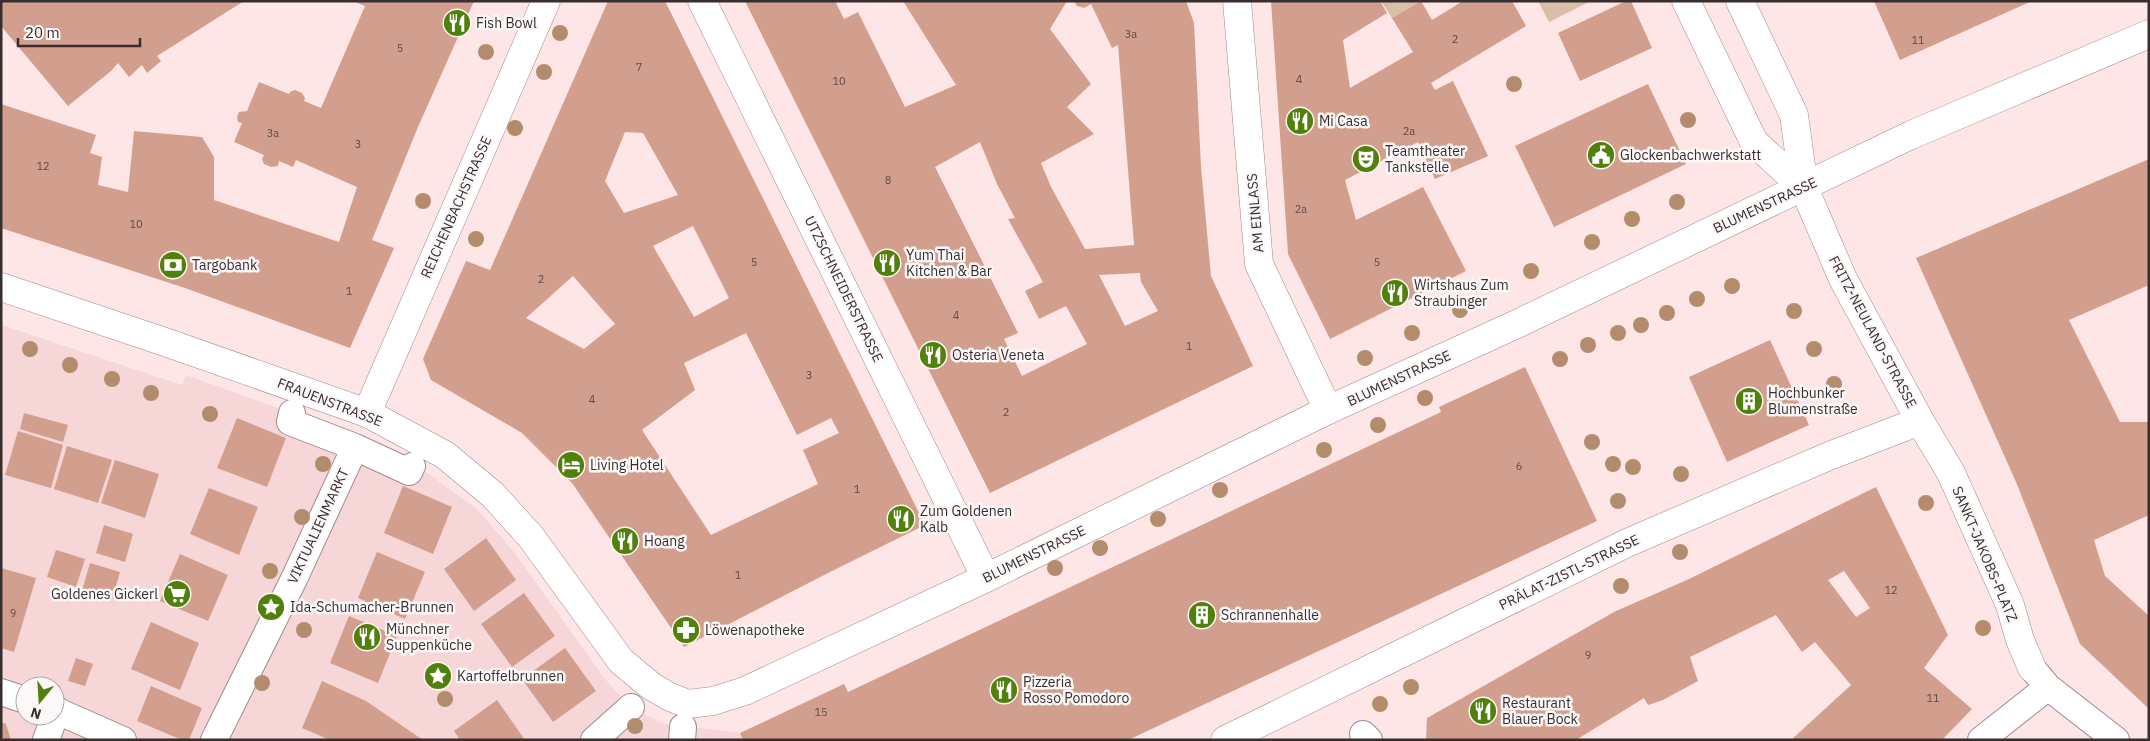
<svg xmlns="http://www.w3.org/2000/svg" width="2150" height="741" viewBox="0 0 2150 741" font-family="'IBM Plex Sans',sans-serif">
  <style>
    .built { fill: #f6d6d7; fill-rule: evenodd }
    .green { fill: #d9bea8 }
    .building { fill: #d29f8e; fill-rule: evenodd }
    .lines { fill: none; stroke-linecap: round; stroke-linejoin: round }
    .pedestrian-casing { stroke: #a18a8b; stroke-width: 28 }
    .minor-casing { stroke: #a18a8b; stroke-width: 29 }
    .secondary-casing { stroke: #a18a8b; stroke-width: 29 }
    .pedestrian { stroke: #fff; stroke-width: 26 }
    .minor { stroke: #fff; stroke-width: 28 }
    .secondary { stroke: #fff; stroke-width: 28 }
    .tree { fill: #b38c6d }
    .labels { text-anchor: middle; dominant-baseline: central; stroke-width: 5; stroke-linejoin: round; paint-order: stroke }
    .number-label { font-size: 11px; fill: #5e4a47 }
    .poi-label { font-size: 14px; fill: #382e2f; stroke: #fdf8f8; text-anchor: start }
    .street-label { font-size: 14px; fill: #382e2f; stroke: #fdf8f8 }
  </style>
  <rect width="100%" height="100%" fill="#fee5e6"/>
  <path class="built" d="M1,325L182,385L186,375L361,438L430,475L477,509L514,552L605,679L630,707L664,724L740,733L743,740H11L6,724L1,722ZM25,686H55V716H25Z"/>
  <path class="green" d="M1381,1H1421L1392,18Z
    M1538,1H1591L1549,22Z"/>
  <path class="building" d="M1,1H244L157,56L161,61L147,73L142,65L129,77L118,63L111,71L68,106L1,26Z
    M353,1H474L418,127L372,240L394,248L350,348L185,288L1,228V104L96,135L90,153L102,157L98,185L128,192L134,131L202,137L214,157V200L339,242L357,187L296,160L293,167L279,161L278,166L271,167L264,164L262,159L264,155L234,142L242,123L238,122L237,117L239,112L247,111L259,82L289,94L290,92L295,90L302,93L305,98L304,101L321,108L365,6Z
    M608,1H665L925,525L832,571L684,647L572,483L522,433L431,380L423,359L466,261L490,270ZM625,132L643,133L678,195L624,213L605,181ZM693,226L729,298L694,317L653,246ZM573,276L615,324L584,349L526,318ZM746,333L797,435L831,418L839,433L803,450L818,484L711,535L642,430L695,390L684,363Z
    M745,1H835L844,19L858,12L905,107L956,85L903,1H1067L1050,29L1091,84L1067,107L1094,134L1041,163L1051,187L1085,249L1134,245L1118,45L1112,48L1091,4L1084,8L1077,6L1074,1H1186L1194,23L1201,167L1211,276L1253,366L990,493ZM980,142L997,184L1015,218L1008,219L1043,282L1025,291L1039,319L1066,306L1087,344L1022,376L1004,339L1018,333L935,167ZM1140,273L1141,282L1158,311L1125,326L1099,275Z
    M1271,1H1380L1387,13L1343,40L1350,88L1413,52L1392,18L1421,1L1432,20L1463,1H1512L1526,26L1431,83L1435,90L1453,81L1488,156L1435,179L1418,142L1345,180L1356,220L1423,187L1466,271L1330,339L1288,254Z
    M1626,1H1631L1652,48L1580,81L1558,33Z
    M1874,1H2032L1900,60Z
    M1648,84L1686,164L1554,227L1515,146Z
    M2149,159V285L2069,320L2120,422H2149V515L2094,540L2105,576L2149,616V709L2080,644L2016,482L1916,258Z
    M1770,340L1809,425L1727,462L1689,377Z
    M1525,367L1597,521L1128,740H743L740,733L844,684L848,692L1441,412L1439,407Z
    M24,413L68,425L63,442L20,429Z
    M237,418L286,438L267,487L217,468Z
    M18,431L63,445L51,488L5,475Z
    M67,446L112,460L98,503L54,489Z
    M115,460L159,474L145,518L101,503Z
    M403,486L452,507L433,554L384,533Z
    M1876,487L1948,635L1924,668L1972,709L1942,740H1791L1851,685L1815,642L1802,652L1776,615L1690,657L1698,681L1663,700L1648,705L1644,698L1576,740H1426L1427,718L1614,612L1689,579ZM1844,571L1870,608L1856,617L1828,580Z
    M209,488L258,507L239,555L190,534Z
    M104,525L133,534L125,562L96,553Z
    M486,538L516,580L474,611L444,569Z
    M56,550L85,559L76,587L47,577Z
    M377,552L425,572L405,619L358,598Z
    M180,554L228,575L208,621L160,601Z
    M90,563L120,572L112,600L82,591Z
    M1,568L36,578L14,652L1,648Z
    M524,593L555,636L512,667L481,624Z
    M349,616L397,636L378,683L330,663Z
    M151,622L199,643L180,690L131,669Z
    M565,648L596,691L553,722L522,679Z
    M76,658L93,664L85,686L68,681Z
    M322,681L366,701L423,740H330L302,728Z
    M151,686L202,708L189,740H182L137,721Z
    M497,700L525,740H460L454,731Z
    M1,722L6,724L11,740H1Z"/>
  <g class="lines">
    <defs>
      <path id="pedestrian" d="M292,413L290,422L355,447L409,472L412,466
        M2032,668L2048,687L2116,740
        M1,692L25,700
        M55,710L123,740
        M1363,734L1369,740
        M46,740L57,710
        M214,740L294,579L355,447
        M594,740L631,707
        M682,740L683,727
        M1981,740L2048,687"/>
      <path id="minor" d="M702,1L986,578
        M1237,1L1259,264L1328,410
        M1686,1L1754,142L1804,188
        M1740,1L1794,115L1804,188L1843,279L1920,421L1951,473L2010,605L2020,640L2032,668
        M367,413L546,1
        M1225,740L1627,543L1829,456L1920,421"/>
      <path id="secondary" d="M1,287L165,342L367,413L445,455L493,495L531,537L621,661L651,686L670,697L688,704L713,701L745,691L986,578L1328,410L1519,323L1911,135L2149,34"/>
    </defs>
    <use href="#pedestrian" class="pedestrian-casing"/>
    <use href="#minor" class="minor-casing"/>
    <use href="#secondary" class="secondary-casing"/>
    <use href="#pedestrian" class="pedestrian"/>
    <use href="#minor" class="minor"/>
    <use href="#secondary" class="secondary"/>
  </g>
  <g class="tree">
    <circle cx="560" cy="33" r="8"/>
    <circle cx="486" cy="52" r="8"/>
    <circle cx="544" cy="72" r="8"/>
    <circle cx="1514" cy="84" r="8"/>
    <circle cx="1688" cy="120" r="8"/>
    <circle cx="515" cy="128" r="8"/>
    <circle cx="423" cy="201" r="8"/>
    <circle cx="1677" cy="202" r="8"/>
    <circle cx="1632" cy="219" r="8"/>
    <circle cx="476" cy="239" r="8"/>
    <circle cx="1592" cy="242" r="8"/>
    <circle cx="1531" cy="271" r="8"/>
    <circle cx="1732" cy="286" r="8"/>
    <circle cx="1697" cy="299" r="8"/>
    <circle cx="1460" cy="310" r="8"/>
    <circle cx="1794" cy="311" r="8"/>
    <circle cx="1667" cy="313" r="8"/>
    <circle cx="1641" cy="325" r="8"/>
    <circle cx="1412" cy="333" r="8"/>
    <circle cx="1618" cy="333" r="8"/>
    <circle cx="1588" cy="345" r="8"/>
    <circle cx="30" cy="349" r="8"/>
    <circle cx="1814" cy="349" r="8"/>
    <circle cx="1365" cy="358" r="8"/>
    <circle cx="1560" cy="359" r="8"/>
    <circle cx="70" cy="365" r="8"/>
    <circle cx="112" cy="379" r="8"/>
    <circle cx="1834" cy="384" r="8"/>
    <circle cx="151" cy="393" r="8"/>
    <circle cx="1425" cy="398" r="8"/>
    <circle cx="210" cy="414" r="8"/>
    <circle cx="1378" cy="425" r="8"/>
    <circle cx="1592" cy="442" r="8"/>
    <circle cx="1324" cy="450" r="8"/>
    <circle cx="323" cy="464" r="8"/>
    <circle cx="1613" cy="464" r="8"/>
    <circle cx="1633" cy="467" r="8"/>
    <circle cx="1681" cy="474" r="8"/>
    <circle cx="1220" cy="490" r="8"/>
    <circle cx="1618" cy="501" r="8"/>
    <circle cx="1926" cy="503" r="8"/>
    <circle cx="302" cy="517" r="8"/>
    <circle cx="1158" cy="519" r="8"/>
    <circle cx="1100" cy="548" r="8"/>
    <circle cx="1680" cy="552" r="8"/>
    <circle cx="1055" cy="568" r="8"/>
    <circle cx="270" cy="571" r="8"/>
    <circle cx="1621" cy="586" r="8"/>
    <circle cx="1983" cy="628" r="8"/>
    <circle cx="304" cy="630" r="8"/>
    <circle cx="262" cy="683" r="8"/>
    <circle cx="1411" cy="687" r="8"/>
    <circle cx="445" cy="699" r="8"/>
    <circle cx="1380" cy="704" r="8"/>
    <circle cx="635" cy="726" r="8"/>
  </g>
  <defs>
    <symbol id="restaurant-disc" viewBox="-11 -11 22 22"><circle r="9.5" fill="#52800d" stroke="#fdf8f8"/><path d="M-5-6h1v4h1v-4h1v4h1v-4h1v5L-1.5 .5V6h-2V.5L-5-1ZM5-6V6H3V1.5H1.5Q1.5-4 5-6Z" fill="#fff"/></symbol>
    <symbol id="civic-disc" viewBox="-11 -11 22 22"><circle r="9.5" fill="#52800d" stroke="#fdf8f8"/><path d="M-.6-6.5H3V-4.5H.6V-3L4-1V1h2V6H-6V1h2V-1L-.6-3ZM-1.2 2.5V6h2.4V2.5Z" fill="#fff"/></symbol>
    <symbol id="theatre-disc" viewBox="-11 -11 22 22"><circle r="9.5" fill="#52800d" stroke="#fdf8f8"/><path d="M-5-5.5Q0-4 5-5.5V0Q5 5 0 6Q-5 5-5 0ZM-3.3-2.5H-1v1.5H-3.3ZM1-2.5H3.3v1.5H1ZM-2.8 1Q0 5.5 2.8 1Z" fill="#fff"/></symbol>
    <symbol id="bank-disc" viewBox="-11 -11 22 22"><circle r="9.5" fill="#52800d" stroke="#fdf8f8"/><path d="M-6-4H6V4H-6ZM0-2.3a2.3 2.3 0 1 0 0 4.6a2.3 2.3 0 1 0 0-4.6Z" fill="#fff"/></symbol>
    <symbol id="building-disc" viewBox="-11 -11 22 22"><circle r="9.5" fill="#52800d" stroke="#fdf8f8"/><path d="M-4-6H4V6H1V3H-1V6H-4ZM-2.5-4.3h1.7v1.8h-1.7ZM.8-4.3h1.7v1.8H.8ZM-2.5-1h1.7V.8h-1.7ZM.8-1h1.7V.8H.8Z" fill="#fff"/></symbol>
    <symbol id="hotel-disc" viewBox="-11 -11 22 22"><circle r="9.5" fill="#52800d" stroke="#fdf8f8"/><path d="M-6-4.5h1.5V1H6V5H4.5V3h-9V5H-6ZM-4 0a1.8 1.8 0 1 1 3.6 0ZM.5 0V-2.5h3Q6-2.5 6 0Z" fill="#fff"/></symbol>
    <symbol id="supermarket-disc" viewBox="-11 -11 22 22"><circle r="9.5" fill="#52800d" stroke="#fdf8f8"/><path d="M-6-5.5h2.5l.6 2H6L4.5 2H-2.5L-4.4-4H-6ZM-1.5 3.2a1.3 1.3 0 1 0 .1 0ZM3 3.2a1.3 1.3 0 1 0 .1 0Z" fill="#fff"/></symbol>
    <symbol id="sight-disc" viewBox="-11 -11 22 22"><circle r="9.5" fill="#52800d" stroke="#fdf8f8"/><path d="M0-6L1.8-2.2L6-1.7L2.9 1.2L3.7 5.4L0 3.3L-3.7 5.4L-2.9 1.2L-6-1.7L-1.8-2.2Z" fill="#fff"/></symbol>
    <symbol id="pharmacy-disc" viewBox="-11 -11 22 22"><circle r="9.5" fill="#52800d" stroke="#fdf8f8"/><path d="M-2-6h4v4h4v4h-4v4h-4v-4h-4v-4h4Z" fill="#fff"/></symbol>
  </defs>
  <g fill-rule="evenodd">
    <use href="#restaurant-disc" x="441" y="7" width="32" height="32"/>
    <use href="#restaurant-disc" x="1284" y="105" width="32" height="32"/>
    <use href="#civic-disc" x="1585" y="139" width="32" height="32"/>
    <use href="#theatre-disc" x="1350" y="143" width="32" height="32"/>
    <use href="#restaurant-disc" x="871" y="247" width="32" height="32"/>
    <use href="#bank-disc" x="157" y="249" width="32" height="32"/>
    <use href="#restaurant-disc" x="1379" y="277" width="32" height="32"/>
    <use href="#restaurant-disc" x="917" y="339" width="32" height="32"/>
    <use href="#building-disc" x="1733" y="385" width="32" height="32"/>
    <use href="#hotel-disc" x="555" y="449" width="32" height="32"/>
    <use href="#restaurant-disc" x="885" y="503" width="32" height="32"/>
    <use href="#restaurant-disc" x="609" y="525" width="32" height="32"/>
    <use href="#supermarket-disc" x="161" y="578" width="32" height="32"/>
    <use href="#sight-disc" x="255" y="591" width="32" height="32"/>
    <use href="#building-disc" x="1186" y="599" width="32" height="32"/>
    <use href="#pharmacy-disc" x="670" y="614" width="32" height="32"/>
    <use href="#restaurant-disc" x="351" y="621" width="32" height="32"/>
    <use href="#sight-disc" x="422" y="660" width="32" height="32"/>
    <use href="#restaurant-disc" x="988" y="674" width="32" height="32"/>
    <use href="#restaurant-disc" x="1467" y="695" width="32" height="32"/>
  </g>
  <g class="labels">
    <g class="number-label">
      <text x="1131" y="34">3a</text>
      <text x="1455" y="39">2</text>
      <text x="1918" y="40">11</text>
      <text x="400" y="48">5</text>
      <text x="639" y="67">7</text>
      <text x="1299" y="79">4</text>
      <text x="839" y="81">10</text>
      <text x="1409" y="131">2a</text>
      <text x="273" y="133">3a</text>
      <text x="358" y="144">3</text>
      <text x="43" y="166">12</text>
      <text x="888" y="180">8</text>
      <text x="1301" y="209">2a</text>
      <text x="136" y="224">10</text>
      <text x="754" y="262">5</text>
      <text x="1377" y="262">5</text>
      <text x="541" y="279">2</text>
      <text x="349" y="291">1</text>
      <text x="956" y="315">4</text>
      <text x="1189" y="346">1</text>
      <text x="809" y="375">3</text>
      <text x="592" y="399">4</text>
      <text x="1006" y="412">2</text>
      <text x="1519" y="466">6</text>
      <text x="857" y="489">1</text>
      <text x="738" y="575">1</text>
      <text x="1891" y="590">12</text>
      <text x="13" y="613">9</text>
      <text x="1588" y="655">9</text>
      <text x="1933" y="698">11</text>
      <text x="821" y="712">15</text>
    </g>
    <g class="poi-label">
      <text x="476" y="23">Fish Bowl</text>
      <text x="1319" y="121">Mi Casa</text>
      <text x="1385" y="151">Teamtheater<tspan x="1385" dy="16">Tankstelle</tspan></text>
      <text x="1620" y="155">Glockenbachwerkstatt</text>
      <text x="906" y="255">Yum Thai<tspan x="906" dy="16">Kitchen &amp; Bar</tspan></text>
      <text x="192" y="265">Targobank</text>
      <text x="1414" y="285">Wirtshaus Zum<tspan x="1414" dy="16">Straubinger</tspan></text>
      <text x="952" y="355">Osteria Veneta</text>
      <text x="1768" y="393">Hochbunker<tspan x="1768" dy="16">Blumenstraße</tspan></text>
      <text x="590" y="465">Living Hotel</text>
      <text x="920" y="511">Zum Goldenen<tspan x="920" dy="16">Kalb</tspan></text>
      <text x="644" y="541">Hoang</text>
      <text x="158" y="594" text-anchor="end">Goldenes Gickerl</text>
      <text x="290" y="607">Ida-Schumacher-Brunnen</text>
      <text x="1221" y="615">Schrannenhalle</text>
      <text x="386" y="629">Münchner<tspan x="386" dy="16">Suppenküche</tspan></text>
      <text x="705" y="630">Löwenapotheke</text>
      <text x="457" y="676">Kartoffelbrunnen</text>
      <text x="1023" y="682">Pizzeria<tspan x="1023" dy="16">Rosso Pomodoro</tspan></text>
      <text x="1502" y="703">Restaurant<tspan x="1502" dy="16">Blauer Bock</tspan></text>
    </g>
    <g class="street-label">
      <text transform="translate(1765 205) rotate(-25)">BLUMENSTRASSE</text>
      <text transform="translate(456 207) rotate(-66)">REICHENBACHSTRASSE</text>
      <text transform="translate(1255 213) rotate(-95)">AM EINLASS</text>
      <text transform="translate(844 289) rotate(64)">UTZSCHNEIDERSTRASSE</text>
      <text transform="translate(1873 332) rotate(62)">FRITZ-NEULAND-STRASSE</text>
      <text transform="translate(1399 378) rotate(-25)">BLUMENSTRASSE</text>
      <text transform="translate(330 402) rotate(21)">FRAUENSTRASSE</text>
      <text transform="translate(318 526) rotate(-65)">VIKTUALIENMARKT</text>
      <text transform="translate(1034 554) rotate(-26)">BLUMENSTRASSE</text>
      <text transform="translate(1985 554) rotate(67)">SANKT-JAKOBS-PLATZ</text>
      <text transform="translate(1569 572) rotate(-26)">PRÄLAT-ZISTL-STRASSE</text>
    </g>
  </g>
  <rect width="2150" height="741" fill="none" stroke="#382e2f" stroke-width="5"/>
  <g transform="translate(40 701) rotate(198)"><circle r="24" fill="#fdf8f8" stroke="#aea7a8"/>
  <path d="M0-4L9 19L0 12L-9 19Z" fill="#52800d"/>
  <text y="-8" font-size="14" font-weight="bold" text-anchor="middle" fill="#382e2f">N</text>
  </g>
  <path d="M18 38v8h122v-8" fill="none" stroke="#382e2f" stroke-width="2.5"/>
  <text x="25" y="38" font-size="15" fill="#382e2f" stroke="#fdf8f8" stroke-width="4" paint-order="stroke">20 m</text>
</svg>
